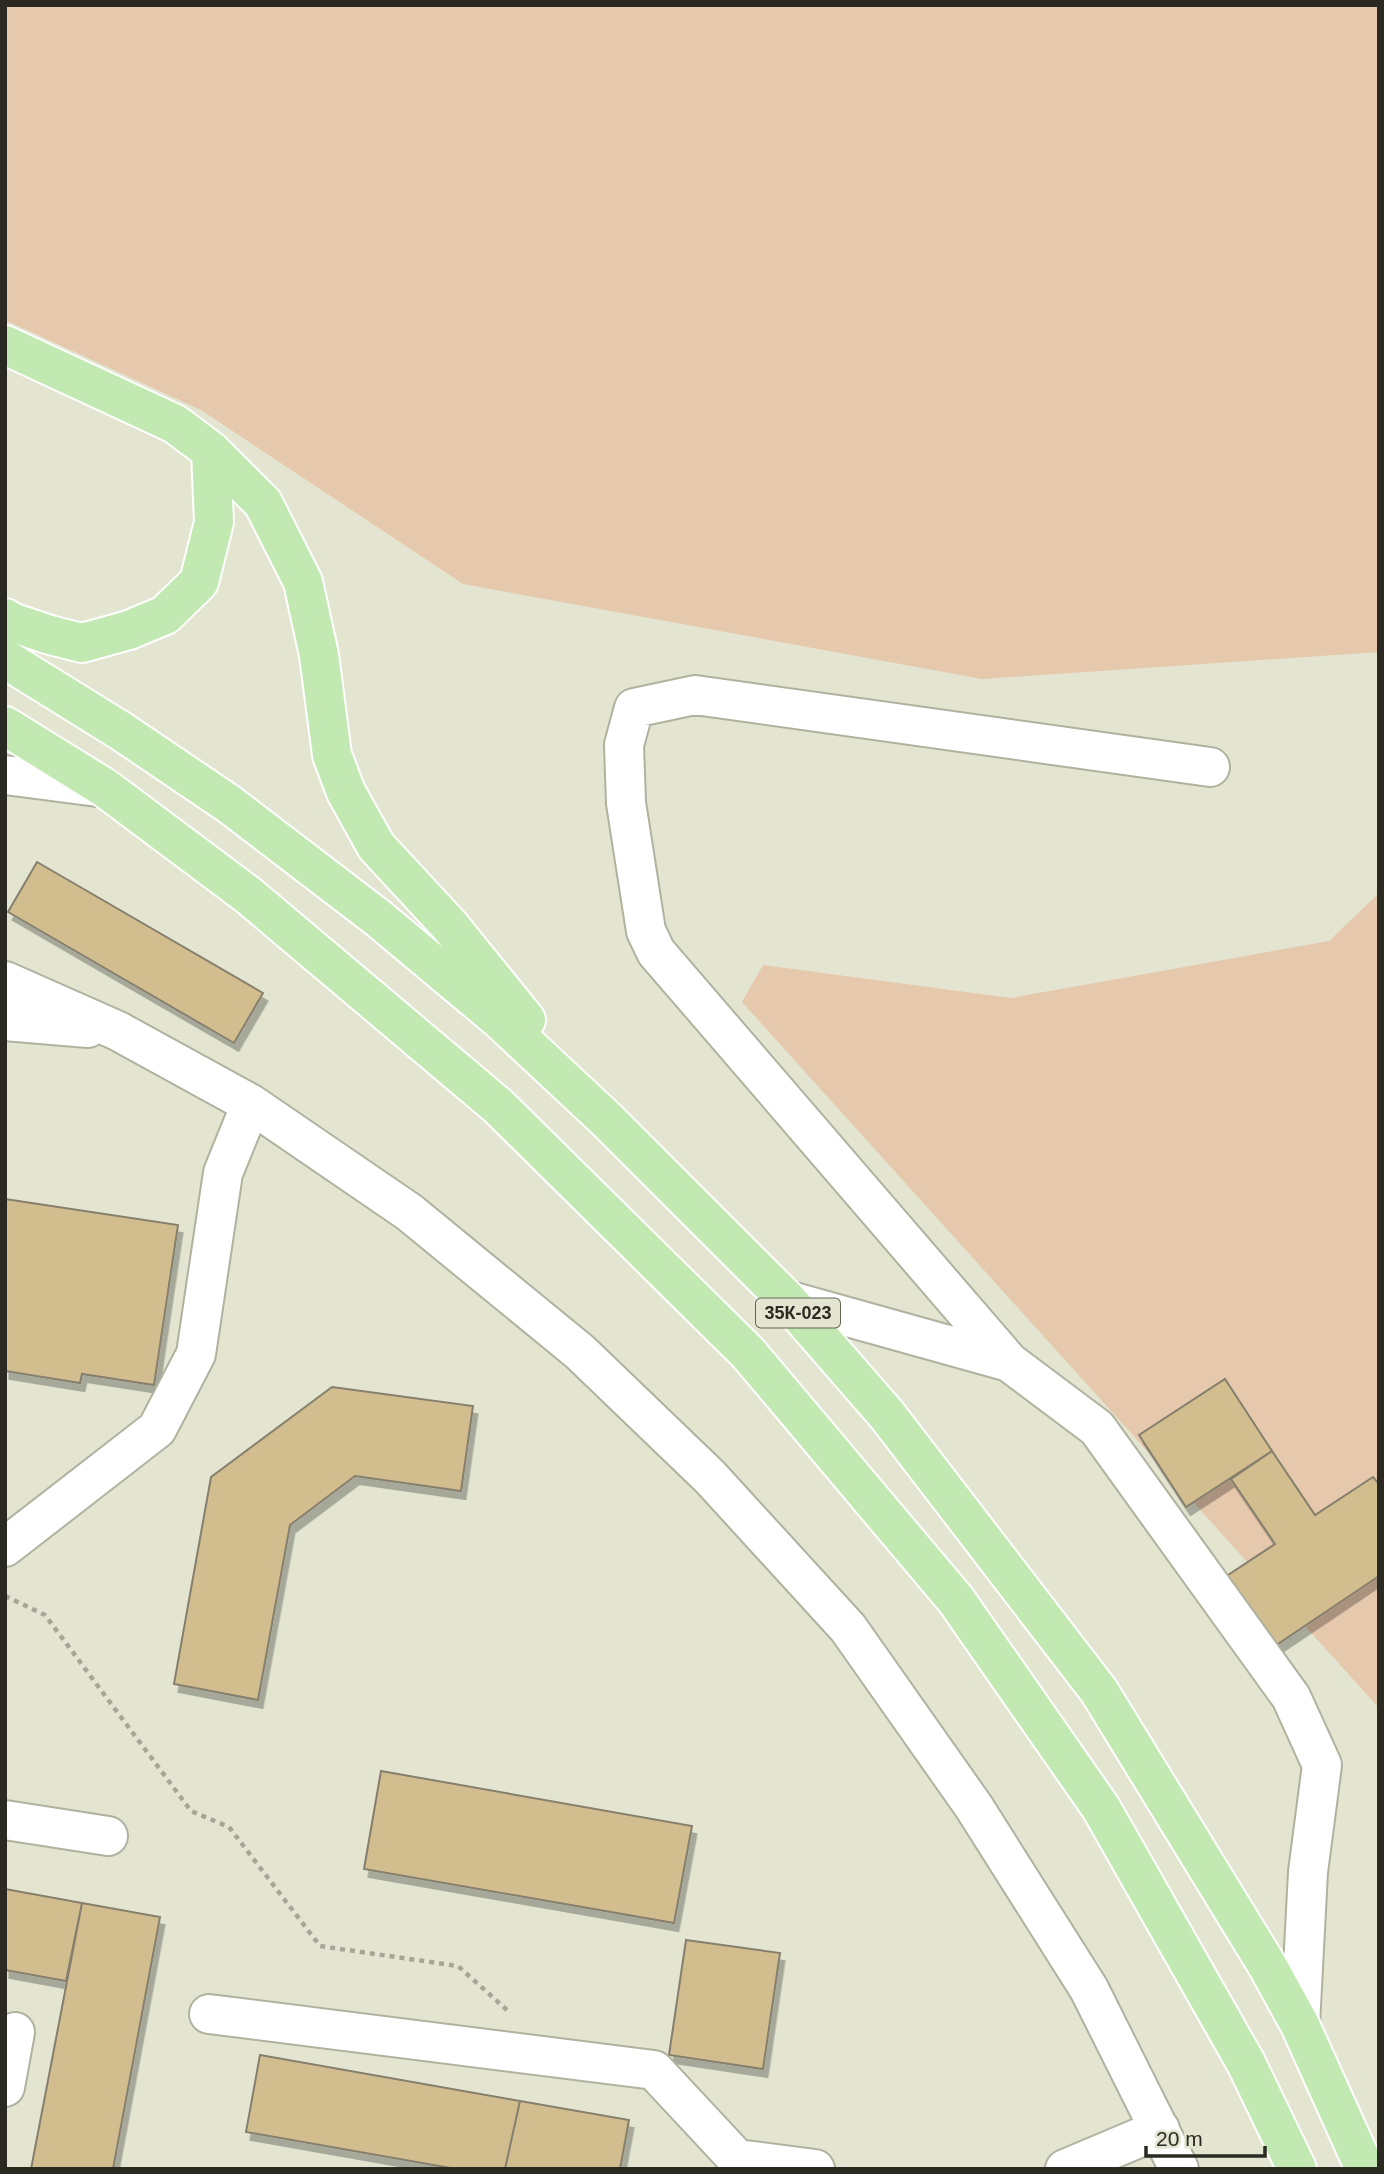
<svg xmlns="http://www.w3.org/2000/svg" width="1384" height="2174" viewBox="0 0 1384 2174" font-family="Arial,sans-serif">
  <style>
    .green { fill: #e6c8ad }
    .building { fill: #d1bd8d; stroke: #867f6e; stroke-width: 2; filter: url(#shadow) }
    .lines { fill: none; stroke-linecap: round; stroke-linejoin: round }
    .minor-casing { stroke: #b0b29f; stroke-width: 42 }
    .major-casing { stroke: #fff; stroke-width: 42 }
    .path { stroke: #a5a697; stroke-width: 4.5; stroke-dasharray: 5 5; stroke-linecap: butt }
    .minor { stroke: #fff; stroke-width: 38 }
    .major { stroke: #c2e9b1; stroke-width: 38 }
    .labels { text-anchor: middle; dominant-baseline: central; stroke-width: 6; stroke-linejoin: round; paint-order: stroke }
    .shield { fill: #e3e5d1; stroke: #626257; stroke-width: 2 }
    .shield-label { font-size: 18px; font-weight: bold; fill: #2a2a23 }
  </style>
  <defs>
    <filter id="shadow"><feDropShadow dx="4.5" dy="8" stdDeviation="0" flood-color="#0004"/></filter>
  </defs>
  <rect width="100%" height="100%" fill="#e3e5d1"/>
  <path class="green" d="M5,5H1379V652L982,679L463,584L201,410L5,320Z
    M1379,893V1708L742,1002L763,965L1011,998L1329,941Z"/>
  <path class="building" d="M37,862L263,993L234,1043L8,912Z
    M5,1199L178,1225L154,1385L82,1374L80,1383L5,1371Z
    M1225,1379L1272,1451L1186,1507L1139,1435Z
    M332,1387L473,1406L461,1491L355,1476L290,1525L258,1700L174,1684L211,1477Z
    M1272,1451L1315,1515L1373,1477L1379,1484V1576L1266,1652L1219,1581L1275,1544L1231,1479Z
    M381,1771L692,1826L674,1923L364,1869Z
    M5,1889L82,1903L66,1981L5,1970Z
    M82,1903L160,1917L113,2169H31Z
    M686,1940L780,1953L763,2069L669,2055Z
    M260,2055L520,2101L505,2169H456L246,2132Z
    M520,2101L629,2120L620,2169H505Z"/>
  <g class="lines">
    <defs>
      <path id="minor" d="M5,775L105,788
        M5,981L118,1031L251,1104L409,1212L580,1352L710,1477L848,1628L974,1807L1089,1989L1179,2169
        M5,1021L88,1028
        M787,1300L1009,1362L1097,1428L1291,1697L1322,1765L1308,1872L1300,2025
        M1009,1362L656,952L646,931L626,803L624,745L634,708L695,695L1210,767
        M5,1547L157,1429L196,1354L223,1173L251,1104
        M5,1820L108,1836
        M209,2014L654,2070L737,2159L815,2169
        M5,2087L15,2032
        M1065,2169L1160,2129"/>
      <path id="major" d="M5,345L175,424L211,451L263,503L303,582L319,655L332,755L346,792L376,846L450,926L526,1020
        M5,618L14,623L50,635L82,643L129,630L165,615L199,582L214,522L211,451
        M5,659L121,731L229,804L378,918L500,1020L607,1120L787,1300L887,1415L1099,1691L1267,1965L1300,2025L1365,2169
        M5,726L105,788L248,895L498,1106L748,1353L956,1600L1101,1808L1246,2063L1297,2169"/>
    </defs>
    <use href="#minor" class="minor-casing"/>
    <use href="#major" class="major-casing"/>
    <path class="path" d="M5,1596L45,1615L191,1811L229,1827L320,1946L458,1966L507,2010"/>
    <use href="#minor" class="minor"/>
    <use href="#major" class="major"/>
  </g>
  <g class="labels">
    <rect class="shield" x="756" y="1298.5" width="84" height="29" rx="5"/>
    <g class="shield-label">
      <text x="798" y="1313">35К-023</text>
    </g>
  </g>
  <rect width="1384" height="2174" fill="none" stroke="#2a2a23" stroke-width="14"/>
  <path d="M1146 2146v10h119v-10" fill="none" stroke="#2a2a23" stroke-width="3.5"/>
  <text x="1156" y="2146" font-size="21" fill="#2a2a23" stroke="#e3e5d1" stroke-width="5" paint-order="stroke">20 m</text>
</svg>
